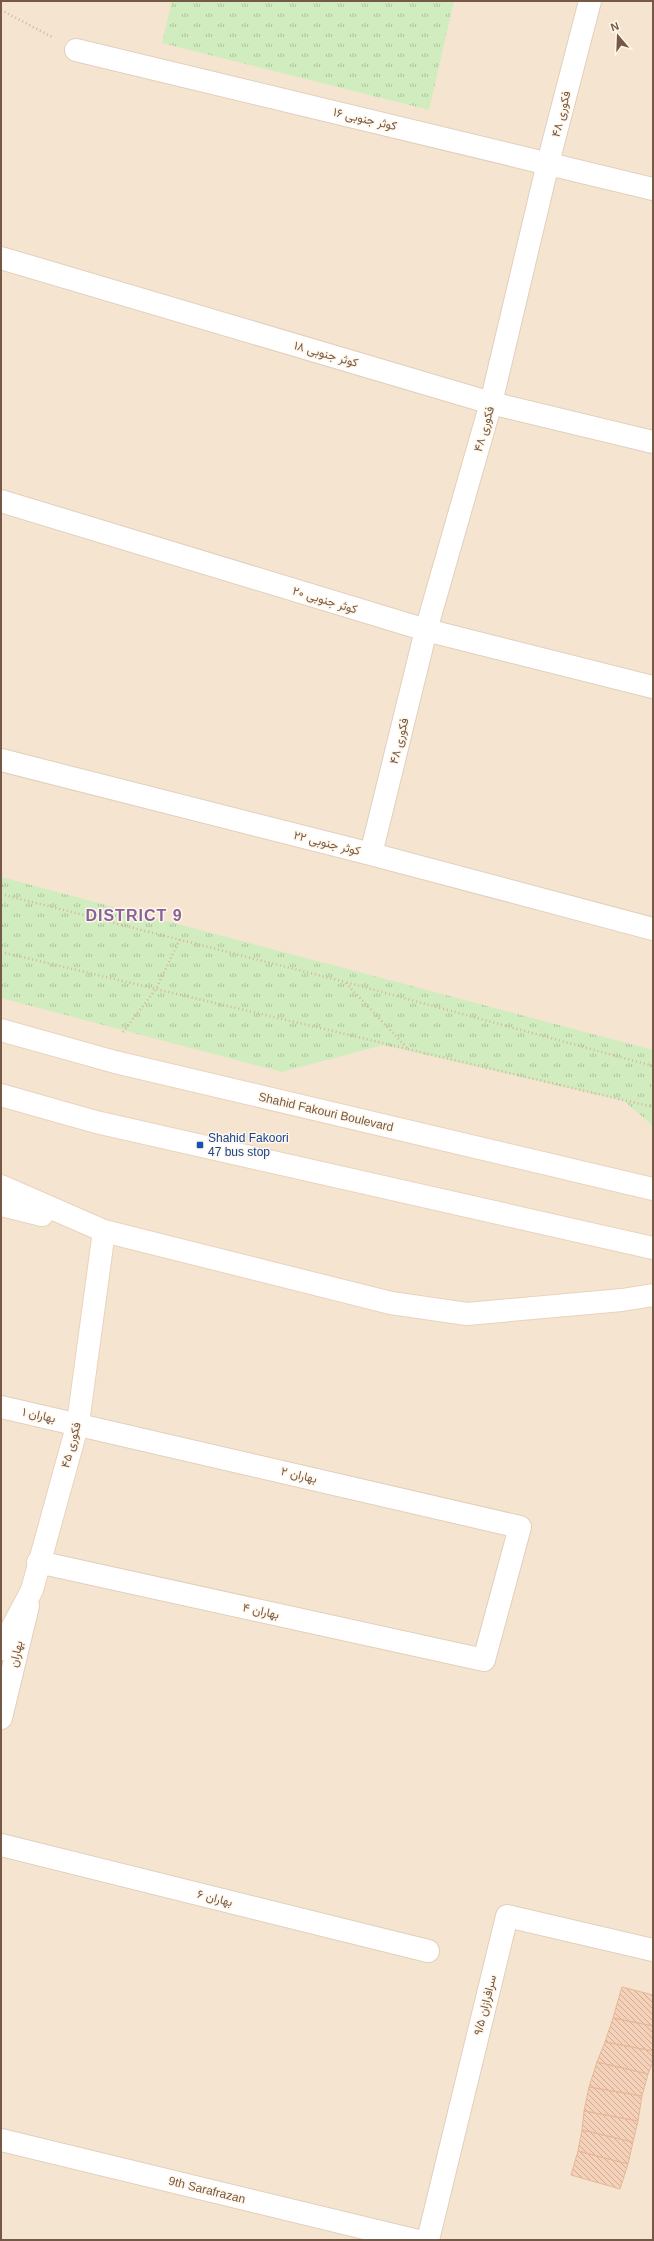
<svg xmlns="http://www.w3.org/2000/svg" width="654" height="2241" viewBox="0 0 654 2241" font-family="Arial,Vazirmatn,sans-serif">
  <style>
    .residential { fill: #f5e5d0 }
    .park { fill: url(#park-tufts) }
    .building { fill: url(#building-back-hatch); stroke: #e8b797 }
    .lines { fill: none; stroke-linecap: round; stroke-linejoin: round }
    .street-casing { stroke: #e2cfbd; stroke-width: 24 }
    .secondary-casing { stroke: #ead2bd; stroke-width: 24 }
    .path { stroke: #d9b49b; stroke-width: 2.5; stroke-dasharray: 1 3; stroke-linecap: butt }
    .street { stroke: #fff; stroke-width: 22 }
    .secondary { stroke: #fff; stroke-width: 22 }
    .transit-dot { fill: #1a4fb4; stroke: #fff7e9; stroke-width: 1.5 }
    .labels { text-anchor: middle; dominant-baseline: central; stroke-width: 3; stroke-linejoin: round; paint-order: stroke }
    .street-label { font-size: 12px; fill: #765847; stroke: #fff7e9 }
    .transit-label { font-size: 12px; fill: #164399; stroke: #fff7e9; text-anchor: start }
    .district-label { font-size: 16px; font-weight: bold; letter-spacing: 1px; fill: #88629a; stroke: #fff7e9 }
  </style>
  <defs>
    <pattern id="park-tufts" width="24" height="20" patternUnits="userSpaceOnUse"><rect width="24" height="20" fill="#d1ecbf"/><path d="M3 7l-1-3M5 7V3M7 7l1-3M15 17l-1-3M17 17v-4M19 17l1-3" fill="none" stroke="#aec29d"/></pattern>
    <pattern id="building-back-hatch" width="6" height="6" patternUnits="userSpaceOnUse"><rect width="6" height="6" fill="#f4d1b8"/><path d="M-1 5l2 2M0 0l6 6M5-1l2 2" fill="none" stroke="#caac97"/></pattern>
  </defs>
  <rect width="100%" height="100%" fill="#fdf3e2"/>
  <path class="residential" d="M1,1H653V2240H1Z"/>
  <path class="park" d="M172,1H454L429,110L162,43Z
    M1,877L653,1050V1126L624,1101L383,1045L282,1072L1,998Z"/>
  <path class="building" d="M622,1987L653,1995V2026L613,2018Z
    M613,2018L653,2026V2051L605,2042Z
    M605,2042L653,2051V2061L648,2074L597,2062Z
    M597,2062L648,2074L642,2096L589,2087Z
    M589,2087L642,2096L638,2121L584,2111Z
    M584,2111L638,2121L633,2142L582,2130Z
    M582,2130L633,2142L628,2164L578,2151Z
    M578,2151L628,2164L620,2189L571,2175Z"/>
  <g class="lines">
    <defs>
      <path id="street" d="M76,50L653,189
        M1,258L491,403L653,442
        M1,501L426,630L653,687
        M1,760L371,854L653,929
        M371,854L426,630L491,403L548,163L590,1
        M1,1407L520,1527L484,1660L38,1562
        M1,1718L28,1606
        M1,1845L428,1951
        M1,2140L414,2240
        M428,2240L507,1916L653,1950"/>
      <path id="secondary" d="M1,1030L115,1062L653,1189
        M1,1095L96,1122L653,1248
        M1,1186L104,1231L391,1303L467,1314L622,1300L653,1295
        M1,1205L42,1215
        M1,1649L32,1590L78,1423L104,1231"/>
    </defs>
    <use href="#street" class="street-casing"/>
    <use href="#secondary" class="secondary-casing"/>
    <path class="path" d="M1,10L52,37
      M1,894L345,982
      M1,952L408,1049L345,982L653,1066
      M123,1032L156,989L180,939
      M408,1049L653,1107"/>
    <use href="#street" class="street"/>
    <use href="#secondary" class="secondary"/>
  </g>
  <rect class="transit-dot" x="196" y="1141" width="8" height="8" rx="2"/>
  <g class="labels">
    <g class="street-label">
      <text transform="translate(561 114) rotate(-76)">فکوری ۴۸</text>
      <text transform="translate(365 119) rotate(13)">کوثر جنوبی ۱۶</text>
      <text transform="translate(326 354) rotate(16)">کوثر جنوبی ۱۸</text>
      <text transform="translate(484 429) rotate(-74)">فکوری ۴۸</text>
      <text transform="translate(325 600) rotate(17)">کوثر جنوبی ۲۰</text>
      <text transform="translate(399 741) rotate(-76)">فکوری ۴۸</text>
      <text transform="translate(327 843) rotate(14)">کوثر جنوبی ۲۲</text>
      <text transform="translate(326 1112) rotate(13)">Shahid Fakouri Boulevard</text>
      <text transform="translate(39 1415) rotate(12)">بهاران ۱</text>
      <text transform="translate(71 1445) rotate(-75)">فکوری ۴۵</text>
      <text transform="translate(299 1475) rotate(13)">بهاران ۲</text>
      <text transform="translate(261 1611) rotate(12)">بهاران ۴</text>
      <text transform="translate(16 1654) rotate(-77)">بهاران</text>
      <text transform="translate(215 1898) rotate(14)">بهاران ۶</text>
      <text transform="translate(485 2005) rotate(-76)">سرافرازان ۹/۵</text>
      <text transform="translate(207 2190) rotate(14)">9th Sarafrazan</text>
    </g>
    <g class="transit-label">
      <text x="208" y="1138">Shahid Fakoori<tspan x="208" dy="14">47 bus stop</tspan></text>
    </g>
    <g class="district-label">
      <text x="134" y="915">DISTRICT 9</text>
    </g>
  </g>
  <rect width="654" height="2241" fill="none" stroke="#765847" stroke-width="4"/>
  <g transform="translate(618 36) rotate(341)" stroke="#fff7e9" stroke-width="3" paint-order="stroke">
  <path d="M0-3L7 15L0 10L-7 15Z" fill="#765847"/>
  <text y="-6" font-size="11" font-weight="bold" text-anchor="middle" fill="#765847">N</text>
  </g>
</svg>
